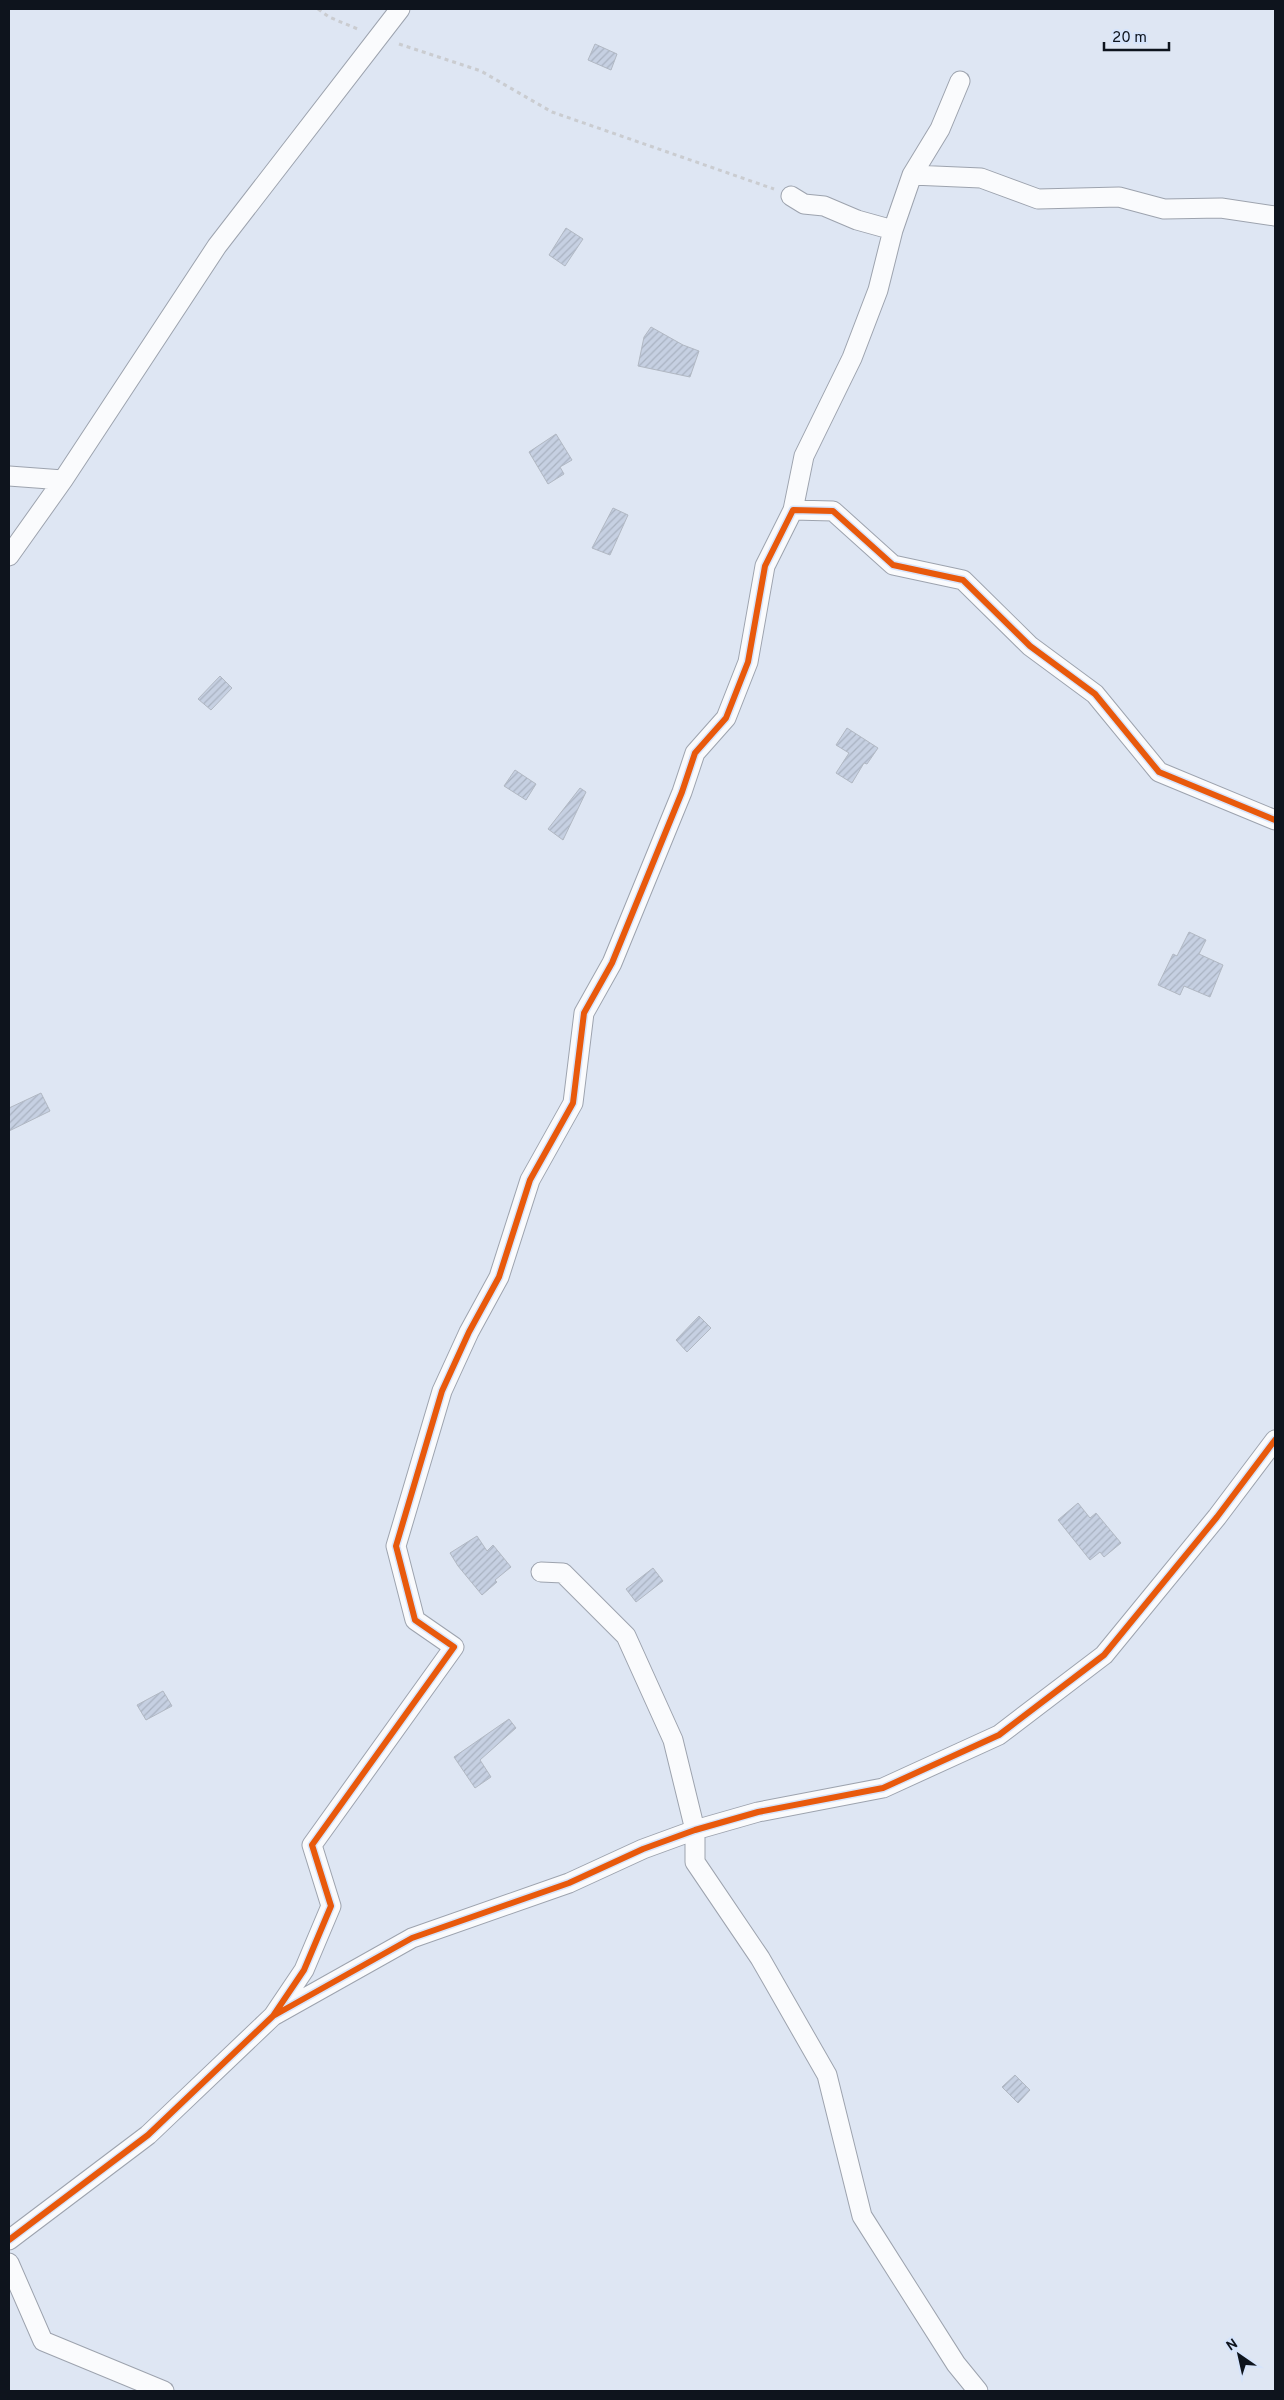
<svg xmlns="http://www.w3.org/2000/svg" width="1284" height="2400" viewBox="0 0 1284 2400" font-family="Overpass,sans-serif">
  <style>
    .building { fill: url(#building-hatch); stroke: #b1b8c3 }
    .lines { fill: none; stroke-linecap: round; stroke-linejoin: round }
    .minor-casing { stroke: #9da3ae; stroke-width: 21 }
    .path { stroke: #caccd0; stroke-width: 3; stroke-dasharray: 4 4; stroke-linecap: butt }
    .minor { stroke: #fafbfd; stroke-width: 19 }
    .cycleway-casing { stroke: #d6e4fb; stroke-width: 9 }
    .cycleway { stroke: #e8590c; stroke-width: 6 }
  </style>
  <defs>
    <pattern id="building-hatch" width="6" height="6" patternUnits="userSpaceOnUse" patternTransform="scale(1.25)"><rect width="6" height="6" fill="#c6d0e2"/><path d="M-1 1l2-2M0 6l6-6M5 7l2-2" fill="none" stroke="#a9b2c1"/></pattern>
  </defs>
  <rect width="100%" height="100%" fill="#dee6f3"/>
  <path class="building" d="M595,44L617,54L611,70L588,60Z
    M566,228L583,239L565,266L549,255Z
    M651,327L683,345L699,351L690,377L638,366L644,337Z
    M556,434L572,460L560,467L564,474L548,484L529,452Z
    M613,508L628,515L610,555L592,548Z
    M220,676L232,688L211,710L198,699Z
    M847,728L878,748L867,764L864,763L852,783L836,773L849,753L836,745Z
    M515,770L536,784L526,800L504,786Z
    M580,788L586,792L563,840L548,829Z
    M1189,932L1206,940L1199,954L1223,965L1210,997L1184,986L1180,995L1158,985L1173,954L1177,956Z
    M41,1093L50,1111L9,1131V1108Z
    M699,1316L711,1328L687,1352L676,1340Z
    M1078,1503L1090,1518L1096,1513L1121,1543L1104,1557L1100,1552L1090,1560L1058,1520Z
    M477,1536L487,1551L493,1545L511,1567L495,1580L497,1582L482,1595L458,1566L450,1553Z
    M653,1568L663,1581L636,1602L626,1589Z
    M163,1691L172,1706L146,1720L137,1705Z
    M509,1719L516,1728L480,1760L491,1777L475,1788L454,1757Z
    M1015,2075L1030,2090L1018,2103L1002,2087Z"/>
  <g class="lines">
    <defs>
      <path id="minor" d="M912,175L981,178L1038,199L1119,197L1164,209L1221,208L1275,216
        M791,196L804,204L824,206L857,220L893,230
        M9,476L63,480
        M793,510L804,456L852,358L878,290L893,230L912,175L940,129L960,81
        M9,556L63,480L217,246L400,9
        M541,1572L563,1573L626,1636L673,1740L695,1830V1862L760,1958L827,2075L862,2216L956,2364L978,2391
        M273,2016L304,1970L331,1906L312,1845L454,1647L415,1620L396,1546L442,1391L469,1332L499,1277L530,1180L573,1103L584,1013L612,963L682,792L695,753L726,718L748,662L765,566L793,510L833,511L893,565L963,580L1030,646L1095,694L1159,772L1275,820
        M9,2240L148,2135L273,2016L412,1938L569,1883L643,1849L695,1830L758,1812L883,1788L999,1735L1104,1655L1217,1517L1275,1440
        M9,2263L43,2341L164,2391"/>
    </defs>
    <use href="#minor" class="minor-casing"/>
    <path class="path" d="M318,9L329,17L360,30
      M399,44L481,71L552,112L774,189"/>
    <use href="#minor" class="minor"/>
    <defs>
      <path id="cycleway" d="M273,2016L304,1970L331,1906L312,1845L454,1647L415,1620L396,1546L442,1391L469,1332L499,1277L530,1180L573,1103L584,1013L612,963L682,792L695,753L726,718L748,662L765,566L793,510L833,511L893,565L963,580L1030,646L1095,694L1159,772L1275,820
        M9,2240L148,2135L273,2016L412,1938L569,1883L643,1849L695,1830L758,1812L883,1788L999,1735L1104,1655L1217,1517L1275,1440"/>
    </defs>
    <use href="#cycleway" class="cycleway-casing"/>
    <use href="#cycleway" class="cycleway"/>
  </g>
  <rect width="1284" height="2400" fill="none" stroke="#0e141d" stroke-width="20"/>
  <g transform="translate(1239 2355) rotate(326)" stroke="#d6e4fb" stroke-width="4" paint-order="stroke">
  <path d="M0-4L9 19L0 12L-9 19Z" fill="#0e141d"/>
  <text y="-8" font-size="14" font-weight="bold" text-anchor="middle" fill="#0e141d">N</text>
  </g>
  <path d="M1104 42v8h65v-8" fill="none" stroke="#0e141d" stroke-width="2.5"/>
  <text x="1112" y="42" font-size="15" fill="#0e141d" stroke="#d6e4fb" stroke-width="4" paint-order="stroke">20 m</text>
</svg>
